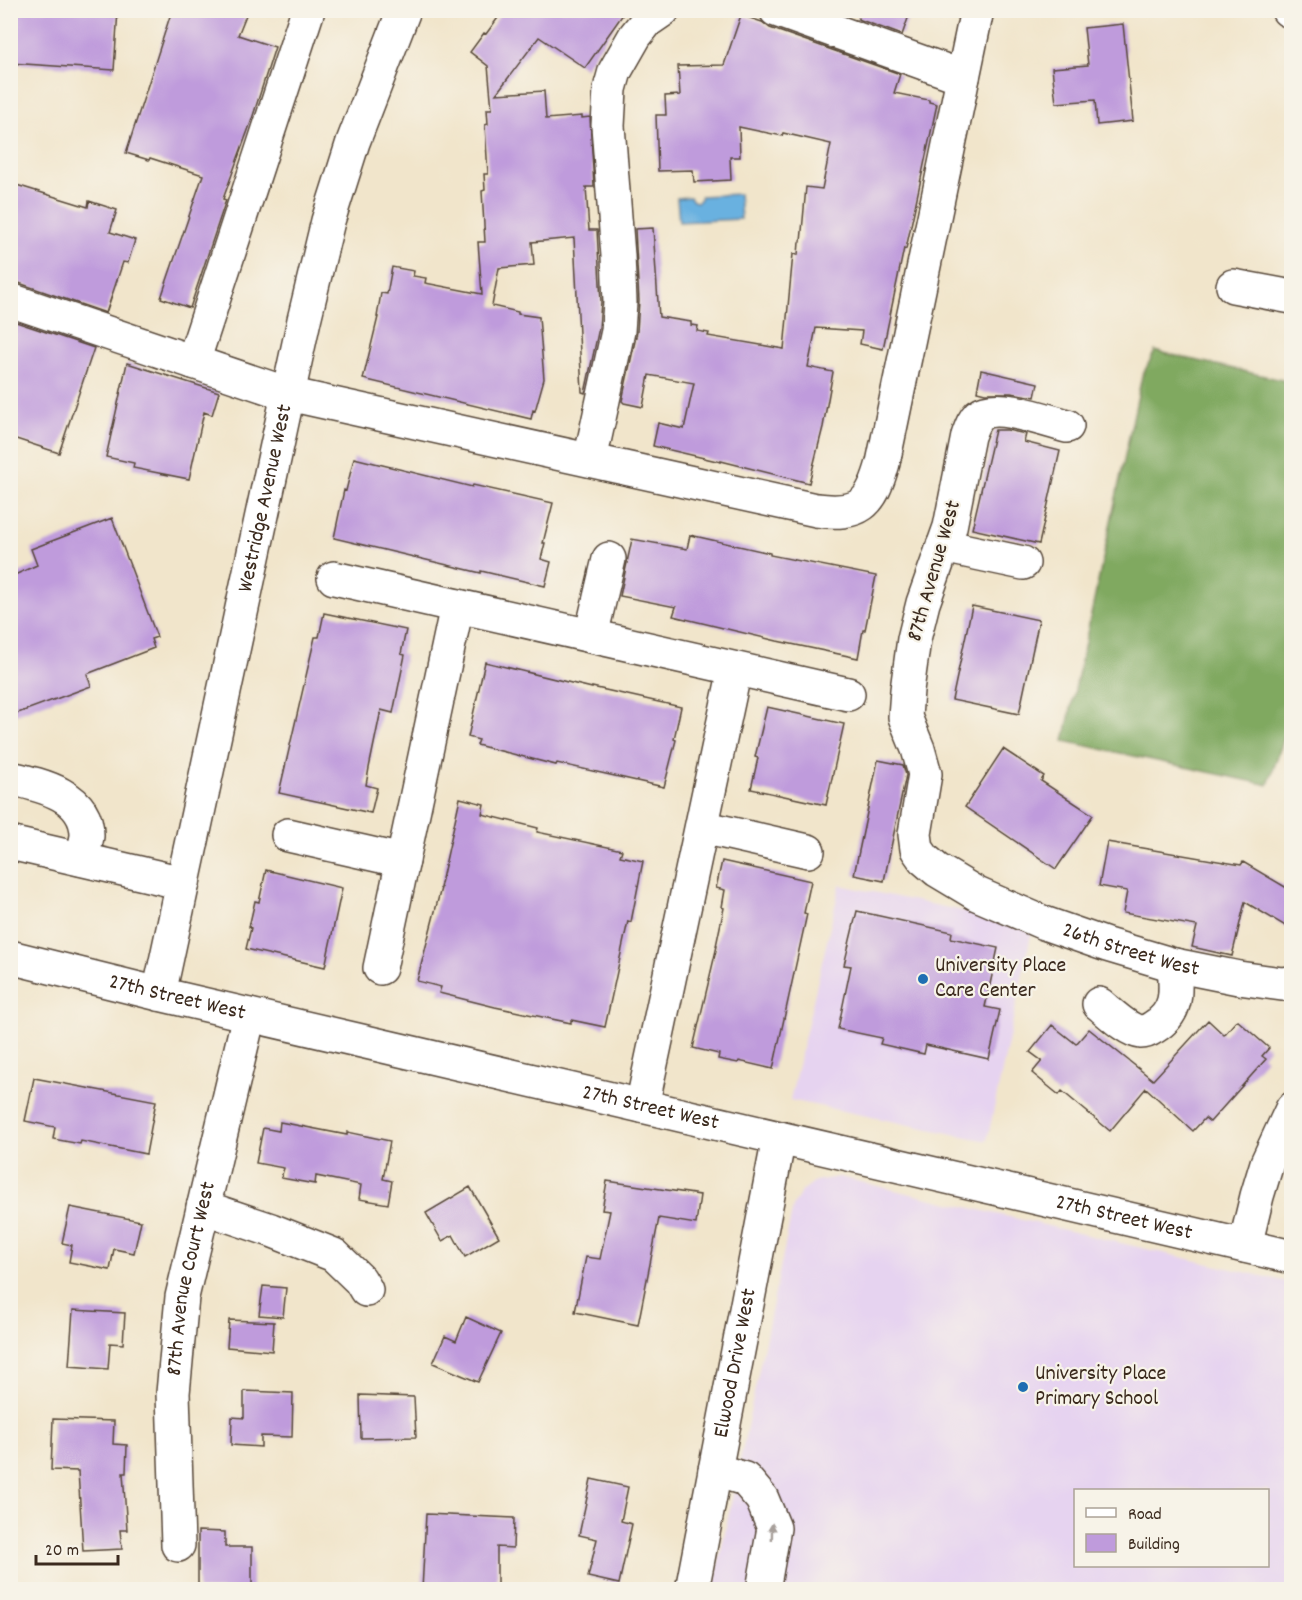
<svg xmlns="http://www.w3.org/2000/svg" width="1302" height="1600" viewBox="0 0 1302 1600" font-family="Dekko,sans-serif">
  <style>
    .built { fill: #e6d3f0; fill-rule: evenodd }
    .forest { fill: #80a960; stroke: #5e6a3f; stroke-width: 1.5 }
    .water { fill: #69b1e0; stroke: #526e7f; stroke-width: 1.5 }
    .building { fill: #bf9bdc }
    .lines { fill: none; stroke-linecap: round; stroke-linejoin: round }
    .minor-casing { stroke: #564638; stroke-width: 36 }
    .minor { stroke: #fff; stroke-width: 33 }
    .oneway { fill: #a79f9a }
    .poi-dot { fill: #1f6fb2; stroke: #f7f3e8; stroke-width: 2 }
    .labels { text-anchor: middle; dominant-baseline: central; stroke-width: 4.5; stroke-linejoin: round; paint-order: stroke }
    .street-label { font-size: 22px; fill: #3b2a1e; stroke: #f7f3e8 }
    .poi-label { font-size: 22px; fill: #3b2a1e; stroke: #f7f3e8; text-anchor: start }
  </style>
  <rect width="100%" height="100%" fill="#f7f3e8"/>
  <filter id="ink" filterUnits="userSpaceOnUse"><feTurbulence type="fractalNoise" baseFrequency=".0167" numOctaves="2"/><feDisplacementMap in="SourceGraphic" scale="12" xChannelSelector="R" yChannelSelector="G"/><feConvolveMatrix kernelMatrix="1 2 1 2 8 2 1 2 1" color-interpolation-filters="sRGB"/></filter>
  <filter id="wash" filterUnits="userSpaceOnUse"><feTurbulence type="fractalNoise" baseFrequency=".008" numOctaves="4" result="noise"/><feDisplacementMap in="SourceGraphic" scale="24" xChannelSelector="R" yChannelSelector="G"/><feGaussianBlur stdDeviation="1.35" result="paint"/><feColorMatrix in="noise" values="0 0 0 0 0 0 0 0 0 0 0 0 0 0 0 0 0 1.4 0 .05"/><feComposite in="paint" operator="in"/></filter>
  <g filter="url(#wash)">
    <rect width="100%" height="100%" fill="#f1e5cb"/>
    <path class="built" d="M840,885L1033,926L987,1141L790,1100Z
      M839,1177L1291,1283V1589L713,1590L793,1207L801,1192L815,1181ZM1076,1490H1268V1566H1076Z"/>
    <path class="forest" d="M1155,351L1291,382V717L1268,785L1064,741L1142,376Z"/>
    <path class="water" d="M739,194L741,219L679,222L677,198L690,197L693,201L697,202L701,199V196Z"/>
    <g id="blocks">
      <path class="building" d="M10,10H118L114,70L10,63Z
        M172,10H248L238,35L275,47L251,122L223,199L226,200L190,308L161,298L203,175L150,158L149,160L126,153Z
        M501,10H626L585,68L539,37L496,94L544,91L546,119L582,116V118L590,117L594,187H586L589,230H597L601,302L599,328L585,393L582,392L574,238L532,242L534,265L499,268L492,306L518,312V314L539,317L544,379L535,411L533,410L531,419L363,379L378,317H377L381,293L387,294L392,267L414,271L413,276L426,278L425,283L482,294L478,242H485L482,191L485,190L484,174H488L485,125L488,124L487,109H492L488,66L470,52L484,33L486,34L503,11Z
        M861,10H911L902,35L858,19Z
        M741,15L762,22L770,28L900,74L894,93L929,100V102L937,104L906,249L904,248L883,349L860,344L862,331L816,328L808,367L833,372L823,427L809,483L721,461V462L653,446L658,423L684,429L694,383L649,375L643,407L624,403L622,401L637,332L639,301L635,229L653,228L659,317L691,322V325L698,326L697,331L709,333L708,336L784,349L793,254L798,255L799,242H801L806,187L822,189L831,144L783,133L782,136L739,127L740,157H730L731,180L694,182L693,170L658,171L656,115H666L665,96L680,95L678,66L724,65Z
        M1123,24L1133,121L1097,125L1095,100L1056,103L1052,68L1088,65L1084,28Z
        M10,183L88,207L89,201L117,210L110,232L135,240L128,263L123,262L106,313L16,282H10Z
        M10,320L94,348L59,453L10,437Z
        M127,363L219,392L212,415L204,412L189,479L133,468L134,463L106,457Z
        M981,370L1038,383L1035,397L1011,393H985L977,391Z
        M995,430H1007L1026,434L1024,442L1060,451L1039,544L972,529Z
        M354,458L472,487L473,485L553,503L543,543H545L541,559L551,562L545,586L481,571V573L334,538L344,490L346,491Z
        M112,518L157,637L151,639L154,648L87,674L91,686L10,716V577L37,565L31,549Z
        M690,535L770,553V555L876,576L865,630H863L858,658L777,641L673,616L676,607L620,596L632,539L687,549Z
        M972,606L1039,620L1019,714L952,700Z
        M324,613L406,630L401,654L405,655L393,713L381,710L369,768L366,785L377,788L371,813L279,793L315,637H319Z
        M485,662L592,688V687L681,707L674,739L676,740L664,787L557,763L556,765L477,745L479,740L468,737Z
        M767,707L844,724L826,805L751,789L758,758L755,757Z
        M1003,749L1044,776L1041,781L1093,815L1056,869L965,807Z
        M878,760L903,765L906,775L884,881L854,875Z
        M460,798L484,804L482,814L538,828L537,832L622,850L620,856L643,861L631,922L628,921L605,1027L571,1020V1023L495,1007L439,993L441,987L417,981L441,888H440Z
        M1107,842L1241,865L1243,862L1292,891V930L1245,902L1232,956L1192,947L1197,926L1123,913L1127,891L1099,886Z
        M722,861L811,881L804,913L807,914L773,1069L739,1061L738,1063L718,1059L719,1054L693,1048L717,946H716L724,908L722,907L725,890L716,888Z
        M266,870L342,888L325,967L246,949L251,928L249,927L255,901L259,902Z
        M857,911L952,932L951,938L998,948L985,1007L1000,1010L989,1059L926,1045L924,1054L880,1044L882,1038L838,1029L851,966L844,965Z
        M1208,1020L1224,1035L1237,1020L1269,1048L1262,1056L1266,1059L1210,1122L1205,1118L1193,1131L1146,1088L1110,1131L1062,1091L1059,1095L1032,1073L1042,1061L1030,1052L1052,1025L1076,1044L1089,1029L1153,1080Z
        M34,1078L156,1101L146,1154L81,1141L80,1144L53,1139L55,1127L25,1121Z
        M280,1122L347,1135V1132L390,1141L383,1179L392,1181L388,1204L359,1199L361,1185L316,1176L315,1184L281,1178L284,1168L256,1163L263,1128L279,1131Z
        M607,1181L700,1195L696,1224L659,1218L638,1325L575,1312L586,1257L600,1259L610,1211L602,1210Z
        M470,1187L499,1237L465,1257L453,1235L442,1241L426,1213Z
        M70,1207L141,1221L134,1253L114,1249L110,1270L69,1262L72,1245L62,1243Z
        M263,1286L286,1288L283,1317L259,1315Z
        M73,1310L125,1313L123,1344L110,1343L108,1369L69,1366Z
        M466,1317L501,1333L478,1382L433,1363L445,1336L456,1341Z
        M229,1320L274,1322L272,1351L227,1347Z
        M244,1391L293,1393L292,1437L261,1436V1447L231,1445L232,1417L244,1418Z
        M360,1395L414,1397L416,1437L361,1438Z
        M53,1419L114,1421L113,1444L127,1445L126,1473H123L127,1530H120L122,1549L83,1551L78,1471L51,1470Z
        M591,1479L628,1487L621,1521L632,1524L619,1584L588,1577L597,1539L579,1535Z
        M426,1514L514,1518L513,1548L497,1547V1590H422Z
        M198,1531L225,1532V1547H252V1590H198Z"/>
    </g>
  </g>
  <g filter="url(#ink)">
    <use href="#blocks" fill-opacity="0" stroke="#564638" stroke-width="1.5"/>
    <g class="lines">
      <defs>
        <g id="minor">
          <path d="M776,10L963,77"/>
          <path d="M1288,10L1292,11"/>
          <path d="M1233,286L1292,297"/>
          <path d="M10,300L288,394L816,510C860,515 871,506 883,463L977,10"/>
          <path d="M193,362L308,10"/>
          <path id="s1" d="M1067,426C1048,421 996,402 979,415C973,421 971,428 968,436L950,527L923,603L914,639L907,690L905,717L918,749L925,774L915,834L917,849L924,859L937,870L977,894L1044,923L1107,945L1174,965L1239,978L1282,984L1292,983"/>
          <path d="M590,460L618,331L620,302L618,256L608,126L610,89L615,71L635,36L647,21L663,10"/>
          <path d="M943,546L1023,563"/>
          <path d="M334,578L848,694"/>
          <path d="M591,636L609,559"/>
          <path d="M10,778C41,785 88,795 87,836C86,844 83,852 81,859"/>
          <path d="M702,827L808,851"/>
          <path d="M288,835L403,861"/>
          <path d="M10,843L183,883"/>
          <path id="s2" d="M10,957L159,994L1292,1257"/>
          <path d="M380,968L457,606"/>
          <path id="s3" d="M159,994L304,320L328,221L353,142L404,10"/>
          <path d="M1099,1004C1109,1012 1128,1031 1141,1032C1146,1032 1151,1029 1154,1027C1179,1012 1176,990 1174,965"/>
          <path d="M642,1106L735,669"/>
          <path d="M203,1207L271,1230L334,1255L360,1280L366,1290"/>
          <path d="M1245,1246L1257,1196L1267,1163L1292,1109"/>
          <path d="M715,1470L745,1479L762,1499L774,1528L763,1590"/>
          <path id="s4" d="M178,1545L173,1393L182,1297L249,1015"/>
          <path id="s5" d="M692,1590L779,1138"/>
        </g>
      </defs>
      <use href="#minor" class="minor-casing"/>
      <use href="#minor" class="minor"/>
    </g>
    <defs><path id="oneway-solid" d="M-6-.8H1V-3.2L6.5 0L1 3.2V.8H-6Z" transform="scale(1.5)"/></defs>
    <use class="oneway" href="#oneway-solid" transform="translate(772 1532) rotate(-89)"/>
  </g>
  <g class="poi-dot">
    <circle cx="923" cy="979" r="6"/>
    <circle cx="1023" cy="1387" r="6"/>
  </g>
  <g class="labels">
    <g class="street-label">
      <text stroke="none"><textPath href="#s3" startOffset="507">Westridge Avenue West</textPath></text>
      <text transform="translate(935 571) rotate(-74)">87th Avenue West</text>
      <text stroke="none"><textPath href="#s1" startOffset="780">26th Street West</textPath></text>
      <text stroke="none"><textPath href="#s2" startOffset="172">27th Street West</textPath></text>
      <text stroke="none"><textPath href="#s2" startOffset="658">27th Street West</textPath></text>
      <text stroke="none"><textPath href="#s2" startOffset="1144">27th Street West</textPath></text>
      <text stroke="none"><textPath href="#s4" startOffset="268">87th Avenue Court West</textPath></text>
      <text stroke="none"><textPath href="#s5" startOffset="231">Elwood Drive West</textPath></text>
    </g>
    <g class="poi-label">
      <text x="935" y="966">University Place<tspan x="935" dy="25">Care Center</tspan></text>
      <text x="1035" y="1374">University Place<tspan x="1035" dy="25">Primary School</tspan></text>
    </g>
  </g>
  <rect width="1302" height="1600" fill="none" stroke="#f7f3e8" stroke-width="36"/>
  <rect x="1074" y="1489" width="195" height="78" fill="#f7f3e8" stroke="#aca397" stroke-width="1.5"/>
  <rect x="1086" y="1508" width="30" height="9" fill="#ffffff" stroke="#aca397" stroke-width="1.5"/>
  <text x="1128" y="1519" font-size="18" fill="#3b2a1e">Road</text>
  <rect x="1086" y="1534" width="30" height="18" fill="#bf9bdc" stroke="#aca397" stroke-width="1.5"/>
  <text x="1128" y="1549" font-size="18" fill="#3b2a1e">Building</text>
  <path d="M36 1555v9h82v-9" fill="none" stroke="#3b2a1e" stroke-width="3"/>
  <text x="45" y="1555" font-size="18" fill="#3b2a1e" stroke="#f7f3e8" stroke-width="4.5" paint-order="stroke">20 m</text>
</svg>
